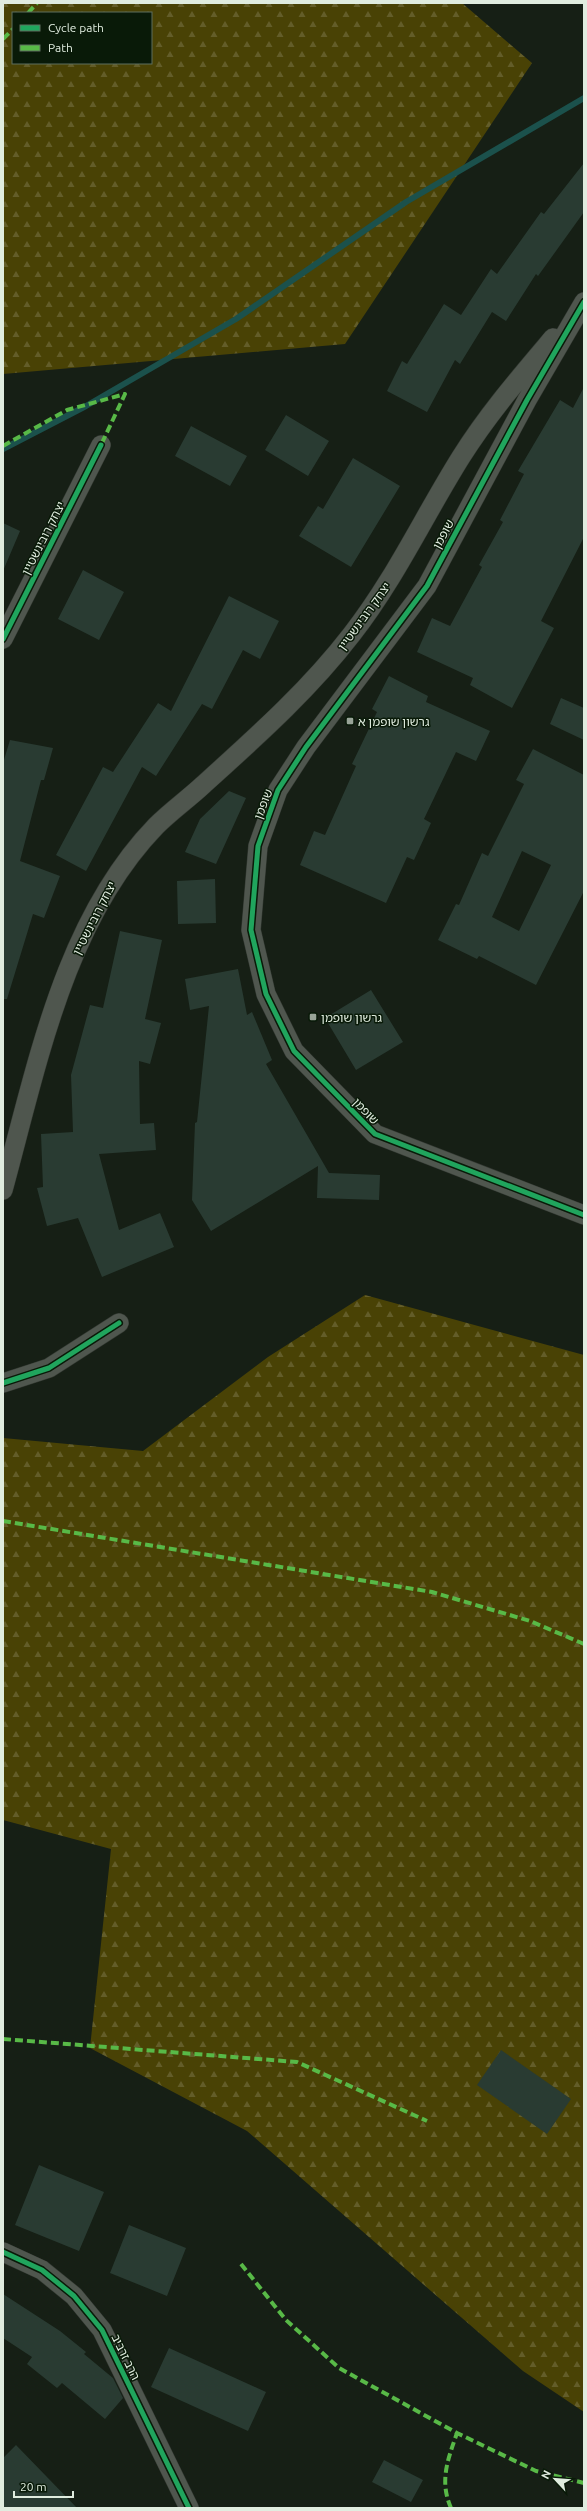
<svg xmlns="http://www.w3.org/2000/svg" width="587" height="2511" viewBox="0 0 587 2511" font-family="Ubuntu,'Noto Sans Hebrew',sans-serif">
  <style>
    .forest { fill: url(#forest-firs); fill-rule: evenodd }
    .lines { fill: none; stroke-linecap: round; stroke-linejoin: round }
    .stream { stroke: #1b514c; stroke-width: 6 }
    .building { fill: #293b32; fill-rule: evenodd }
    .minor-casing { stroke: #333932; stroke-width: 20 }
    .minor { stroke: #4f564e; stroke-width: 19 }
    .quiet { stroke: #58b947; stroke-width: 4; stroke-dasharray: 8 4; stroke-linecap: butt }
    .cycleway-casing { stroke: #091a08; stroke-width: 8 }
    .cycleway { stroke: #20a55d; stroke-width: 5 }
    .poi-dot { fill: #99a498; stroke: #091a08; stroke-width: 1.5 }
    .labels { text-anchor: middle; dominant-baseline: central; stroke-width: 3; stroke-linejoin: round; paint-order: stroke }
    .street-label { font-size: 12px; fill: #e0ecdf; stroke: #091a08 }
    .poi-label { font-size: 12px; fill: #e0ecdf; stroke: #091a08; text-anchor: start }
  </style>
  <defs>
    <pattern id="forest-firs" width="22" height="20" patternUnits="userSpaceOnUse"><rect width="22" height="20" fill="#494205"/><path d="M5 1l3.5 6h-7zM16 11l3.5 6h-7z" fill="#635d29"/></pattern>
  </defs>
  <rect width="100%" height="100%" fill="#161f15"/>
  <path class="forest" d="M3,3H462L532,63L345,344L3,374ZM13,13H151V63H13Z
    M365,1295L584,1355V2412L523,2371L247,2131L90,2048L111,1849L3,1820V1438L143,1451L268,1357Z"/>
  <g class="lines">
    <path class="stream" d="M3,449L86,406L236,319L406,202L584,98"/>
  </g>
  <path class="building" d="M584,163V212L538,276L536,274L506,321L492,312L460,364L455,360L427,412L387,391L402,361L407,364L444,304L461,315L491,269L497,274L541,212L544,214Z
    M584,387V537L541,621L554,628L512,708L470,685L473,678L417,652L432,618L450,626L482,567L479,565L503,522L500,520L524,474L518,471L560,400L573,408Z
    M286,415L329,441L308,476L265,450Z
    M191,426L247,456L230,486L175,456Z
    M353,458L400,486L351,567L299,536L318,506L323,509Z
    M3,523L20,531L3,571Z
    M83,570L124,592L99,640L58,619Z
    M229,596L279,621L260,659L243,650L212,709L202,704L156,776L142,767L86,871L56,855L103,767L113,772L158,703L171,711Z
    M389,676L428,696L426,702L490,731L476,761L456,752L424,819L431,823L414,860L407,857L386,903L300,865L314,831L325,835L356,766L352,764L377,712L372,709Z
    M561,698L584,708V740L550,724Z
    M10,740L53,748L44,780H41L20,861L60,876L44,918L33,914L7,999H3V763Z
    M533,749L584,775V891L536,985L479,956L477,959L438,940L456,904L459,905L482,853L488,856L524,784L516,780ZM522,851L551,865L519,931L492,917Z
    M229,791L246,798L216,864L185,852L200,819Z
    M215,879L216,923L178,924L177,881Z
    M120,931L162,940L145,1019L161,1023L150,1064L139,1061L140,1124L154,1123L156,1150L99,1154L119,1230L160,1213L174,1247L102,1277L78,1218L47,1226L37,1188L43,1187L41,1134L73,1132L71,1075L90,1005L103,1008Z
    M238,969L247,1015L252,1012L272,1060L266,1064L329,1173L380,1175L379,1200L317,1198L318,1166L211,1231L192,1200L195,1123L197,1122L209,1006L190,1010L185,979Z
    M371,990L403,1042L356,1070L325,1018Z
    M501,2050L571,2099L547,2134L477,2085Z
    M39,2165L104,2192L79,2251L15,2225Z
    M129,2225L186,2248L167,2296L110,2273Z
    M3,2294L60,2331L86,2352L84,2354L113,2378L123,2398L105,2419L62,2383L57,2388L27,2364L32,2357L3,2338Z
    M169,2348L266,2392L248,2431L151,2387Z
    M16,2445L77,2508H3V2458Z
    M384,2460L423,2480L411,2502L372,2482Z"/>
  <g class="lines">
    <defs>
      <path id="minor" d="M584,302L527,400L427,586L306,747L278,790L258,846L251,930L266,994L294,1051L375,1134L584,1215
        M3,639L101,445
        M3,1190C37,1066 64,921 156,826C171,811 188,799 203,785C256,737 309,690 352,634C395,579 424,516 461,457C488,414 520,377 553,338
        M3,1383L49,1368L119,1323
        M3,2252L42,2270L74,2296L102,2330L189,2508"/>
    </defs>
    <use href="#minor" class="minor-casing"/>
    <use href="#minor" class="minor"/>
    <path class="quiet" d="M28,13L37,3
      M3,39L13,29
      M3,446L67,410L125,394L101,445
      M3,1521L432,1592L530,1621L584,1644
      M3,2039L297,2062L427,2121
      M241,2264L286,2320L339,2368L457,2433L536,2471L584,2483
      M451,2508C439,2481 448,2459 457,2433"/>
    <defs>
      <path id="cycleway" d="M584,302L527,400L427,586L306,747L278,790L258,846L251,930L266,994L294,1051L375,1134L584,1215
        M3,639L101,445
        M3,1383L49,1368L119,1323
        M3,2252L42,2270L74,2296L102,2330L189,2508"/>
    </defs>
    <use href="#cycleway" class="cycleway-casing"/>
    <use href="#cycleway" class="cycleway"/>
  </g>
  <g class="poi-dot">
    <rect x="346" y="717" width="8" height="8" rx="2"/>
    <rect x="309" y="1013" width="8" height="8" rx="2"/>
  </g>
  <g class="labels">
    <g class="street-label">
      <text transform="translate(443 534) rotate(-62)">שופמן</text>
      <text transform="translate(43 538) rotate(-63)">יצחק רובינשטיין</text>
      <text transform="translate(364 616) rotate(-54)">יצחק רובינשטיין</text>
      <text transform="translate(263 804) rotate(-69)">שופמן</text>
      <text transform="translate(94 918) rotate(-63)">יצחק רובינשטיין</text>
      <text transform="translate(366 1111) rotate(46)">שופמן</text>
      <text transform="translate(126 2357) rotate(64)">הרב זרביב</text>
    </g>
    <g class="poi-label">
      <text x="358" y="721">גרשון שופמן א</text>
      <text x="321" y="1017">גרשון שופמן</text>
    </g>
  </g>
  <rect width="587" height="2511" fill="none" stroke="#e0ecdf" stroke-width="8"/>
  <rect x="12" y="12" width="140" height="52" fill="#091a08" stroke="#5f6e5e"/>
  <rect x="20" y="25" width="20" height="6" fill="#20a55d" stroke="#5f6e5e"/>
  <text x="48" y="32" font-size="12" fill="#e0ecdf">Cycle path</text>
  <rect x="20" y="45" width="20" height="6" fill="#58b947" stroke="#5f6e5e"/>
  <text x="48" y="52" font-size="12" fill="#e0ecdf">Path</text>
  <g transform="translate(555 2479) rotate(296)" stroke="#091a08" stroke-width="3" paint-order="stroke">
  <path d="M0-3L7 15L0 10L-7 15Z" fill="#e0ecdf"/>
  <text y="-6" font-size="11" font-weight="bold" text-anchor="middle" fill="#e0ecdf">N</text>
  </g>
  <path d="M14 2491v6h59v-6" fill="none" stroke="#e0ecdf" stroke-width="2"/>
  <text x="20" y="2491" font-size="12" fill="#e0ecdf" stroke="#091a08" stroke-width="3" paint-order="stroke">20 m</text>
</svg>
